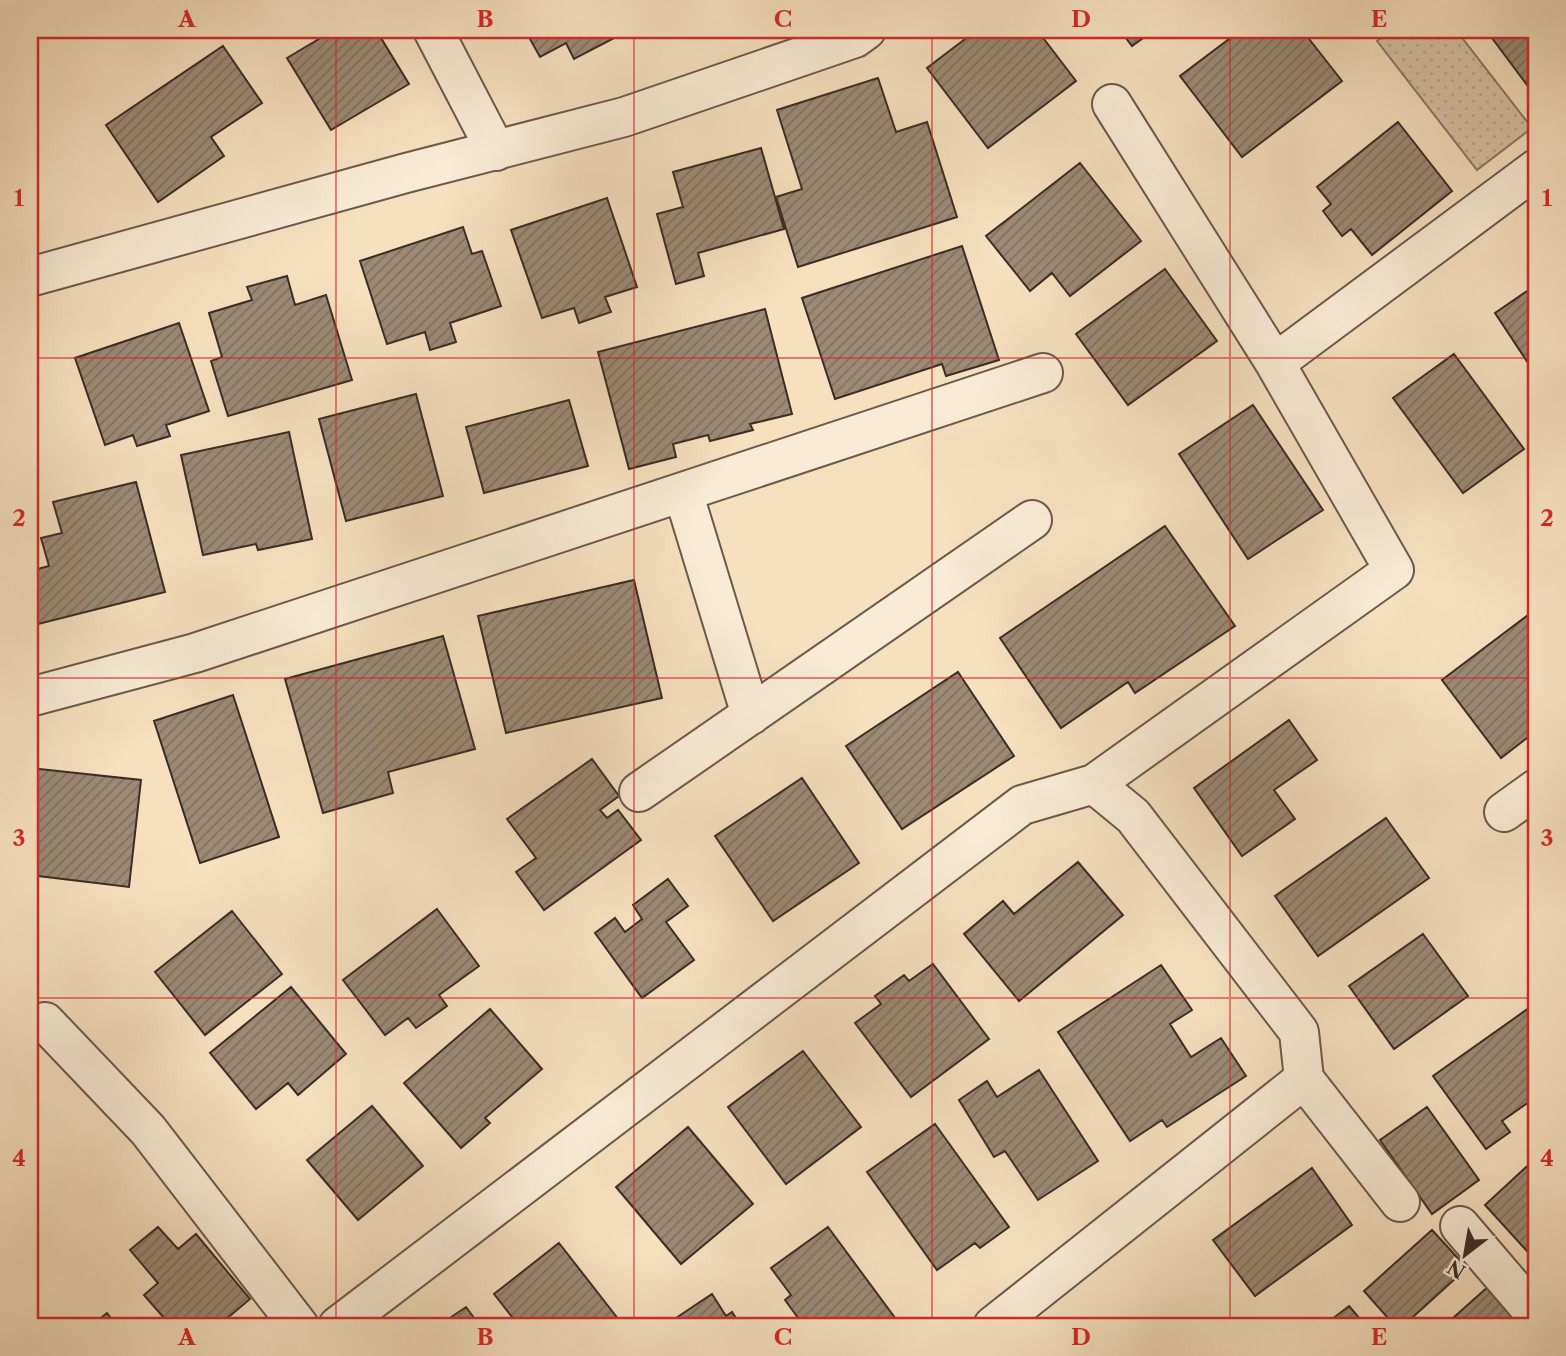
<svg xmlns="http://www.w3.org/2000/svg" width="1566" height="1356" viewBox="0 0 1566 1356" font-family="'Libre Caslon Text',serif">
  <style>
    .grass { fill: url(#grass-dots); stroke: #887865; stroke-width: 2 }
    .building { fill: url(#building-hatch); stroke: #3a2d26; stroke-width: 2 }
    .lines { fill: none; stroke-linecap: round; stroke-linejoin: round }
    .minor-casing { stroke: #695a4c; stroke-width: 42 }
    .minor { stroke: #f9ebd5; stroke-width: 38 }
    .grid { fill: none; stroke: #d62828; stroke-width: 2; stroke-opacity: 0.55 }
    .neatline { fill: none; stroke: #d62828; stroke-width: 2.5 }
    .grid-label { font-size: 23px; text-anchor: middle; font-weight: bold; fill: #d62828 }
  </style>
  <defs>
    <pattern id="grass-dots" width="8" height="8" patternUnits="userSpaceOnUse" patternTransform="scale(1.75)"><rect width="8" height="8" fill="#d6c2a4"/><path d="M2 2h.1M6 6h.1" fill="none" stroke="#b8a78d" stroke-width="1.8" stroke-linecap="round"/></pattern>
    <pattern id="building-hatch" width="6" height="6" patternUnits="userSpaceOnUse" patternTransform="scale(1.75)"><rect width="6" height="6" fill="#9c8a75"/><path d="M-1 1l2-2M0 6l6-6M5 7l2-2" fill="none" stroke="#807160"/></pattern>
  </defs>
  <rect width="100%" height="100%" fill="#f6e0be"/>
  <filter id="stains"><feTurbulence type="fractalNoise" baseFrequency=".00286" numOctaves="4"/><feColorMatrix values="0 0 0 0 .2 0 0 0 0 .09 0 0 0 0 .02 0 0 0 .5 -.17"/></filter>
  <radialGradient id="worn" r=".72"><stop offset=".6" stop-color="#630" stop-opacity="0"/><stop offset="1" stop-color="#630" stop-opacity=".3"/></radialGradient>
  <path class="grass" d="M1392,30H1456L1532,128L1477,170L1377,41Z"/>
  <path class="building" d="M334,30H390L391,32L381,38L409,84L331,130L287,58Z
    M525,30H612L616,37L574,59L566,43L540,57Z
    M977,30H1037L1076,81L988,148L927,68Z
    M1120,30H1154L1132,46Z
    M1241,30H1302L1342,81L1242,157L1180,76Z
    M1486,30H1536V97Z
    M223,46L262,103L211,137L224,156L158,202L106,125Z
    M878,78L896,132L927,122L957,217L798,267L776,197L802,189L777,110Z
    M1398,122L1452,191L1372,255L1351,229L1342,236L1323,211L1331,204L1317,187Z
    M761,148L784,229L698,253L704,276L676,284L657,214L683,207L673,172Z
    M1080,163L1141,241L1070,296L1052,273L1030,291L986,236Z
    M607,198L637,287L605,297L611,312L579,323L574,308L542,318L511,230Z
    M463,227L472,254L482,251L501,306L450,323L456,342L430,350L425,332L387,344L360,261Z
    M962,246L999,360L946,376L942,364L835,399L802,298Z
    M1165,269L1217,341L1128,405L1076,334Z
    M287,276L295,305L326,295L352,380L228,416L211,361L222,357L209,313L252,300L247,287Z
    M1536,285V375L1495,313Z
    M765,309L792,414L750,424L753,430L710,441L708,435L673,444L676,457L629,469L598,352Z
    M179,323L209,411L166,425L170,436L137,446L133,435L105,445L75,358Z
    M1454,354L1524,449L1463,493L1393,398Z
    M416,394L443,496L346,521L319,419Z
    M569,400L588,466L484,493L466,427Z
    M1253,405L1323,510L1248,559L1179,454Z
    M289,432L312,539L258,550L256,544L203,555L181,455Z
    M136,482L165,592L38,624L30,593V571L49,566L41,538L62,533L53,502Z
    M1165,526L1235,626L1135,693L1128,682L1061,728L1000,638Z
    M634,580L662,698L506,733L478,616Z
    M1536,609V731L1501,758L1442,680Z
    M443,636L475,749L388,772L393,793L323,813L285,679Z
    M958,672L1014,756L902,829L846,746Z
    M233,695L279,837L200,863L154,721Z
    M1289,720L1317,760L1274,790L1295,819L1242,856L1194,788Z
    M592,759L619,796L600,810L607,818L618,810L641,840L544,910L516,872L536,858L507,819Z
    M30,768L141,780L129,887L30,875Z
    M802,778L859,863L773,921L715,836Z
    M1386,818L1429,878L1318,956L1275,896Z
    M1078,862L1123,915L1019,1001L964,934L1003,901L1014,914Z
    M668,879L688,906L666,922L694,960L642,998L595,933L615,918L625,932L642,919L633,905Z
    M437,909L479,966L439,995L447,1006L416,1028L408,1018L385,1035L343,980Z
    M232,911L282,974L205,1035L155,972Z
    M1423,934L1468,996L1394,1049L1349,986Z
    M933,964L989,1039L911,1097L855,1023L881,1004L875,996L904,975L909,981Z
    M1161,965L1192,1010L1170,1024L1191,1057L1221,1038L1246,1076L1167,1127L1162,1120L1130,1141L1058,1032Z
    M291,987L346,1054L298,1095L288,1083L256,1109L210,1053Z
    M1536,1003V1097L1502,1121L1510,1132L1486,1149L1433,1076Z
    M490,1009L542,1069L485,1118L490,1123L461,1148L404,1083Z
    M803,1051L861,1127L786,1184L728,1107Z
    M1039,1070L1098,1161L1038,1200L1005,1151L994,1157L959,1100L987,1081L997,1097Z
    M372,1106L423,1166L358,1220L307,1160Z
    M1427,1107L1479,1180L1432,1214L1380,1140Z
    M935,1124L1009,1227L980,1248L975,1243L937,1270L867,1172Z
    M688,1127L753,1204L681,1264L616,1187Z
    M1536,1158V1261L1485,1205Z
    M1312,1168L1352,1225L1255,1296L1213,1240Z
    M158,1227L178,1249L196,1234L250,1299L218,1326H171L144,1295L158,1283L130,1250Z
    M828,1227L901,1326H804L785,1300L791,1295L771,1268Z
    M1432,1230L1467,1268L1403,1326H1395L1364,1291Z
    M559,1243L619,1320L611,1326H519L494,1294Z
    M1490,1285L1527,1326H1444Z
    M712,1294L726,1316L732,1312L741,1326H672L670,1322Z
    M1349,1306L1366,1326H1323Z
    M466,1307L480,1326H438Z
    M107,1313L117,1326H91Z"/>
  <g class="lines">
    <defs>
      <path id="minor" d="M433,30L496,151
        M30,277L406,173L624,117L855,38L866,30
        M1275,363L1536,169
        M683,492L751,715
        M30,697L195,653L1043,373
        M1094,784L1394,570L1275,363L1112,104
        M639,792L1032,520
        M1504,812L1536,789
        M45,1022L148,1130L299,1326
        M1304,1079L1400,1202
        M1460,1226L1536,1315
        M338,1326L1022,805L1094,784L1133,816L1299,1032L1304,1079L993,1326"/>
    </defs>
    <use href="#minor" class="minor-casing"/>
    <use href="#minor" class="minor"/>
  </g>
  <path class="grid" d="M336,30V1326M634,30V1326M932,30V1326M1230,30V1326M30,358H1536M30,678H1536M30,998H1536"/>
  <rect width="1566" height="1356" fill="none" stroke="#f6e0be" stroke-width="77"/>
  <g transform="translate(1465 1255) rotate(211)" stroke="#f9ebd5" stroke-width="5" paint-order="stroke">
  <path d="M0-5L12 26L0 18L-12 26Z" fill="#3a2d26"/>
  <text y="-10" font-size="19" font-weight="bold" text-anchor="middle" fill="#3a2d26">N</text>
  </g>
  <rect x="38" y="38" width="1490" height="1280" class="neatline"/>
  <g class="grid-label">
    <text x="187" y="27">A</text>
    <text x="485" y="27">B</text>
    <text x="783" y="27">C</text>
    <text x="1081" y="27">D</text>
    <text x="1379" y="27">E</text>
    <text x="19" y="206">1</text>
    <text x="1547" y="206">1</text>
    <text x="19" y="526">2</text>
    <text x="1547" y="526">2</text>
    <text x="19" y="846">3</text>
    <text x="1547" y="846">3</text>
    <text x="19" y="1166">4</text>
    <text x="1547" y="1166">4</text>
    <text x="187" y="1345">A</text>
    <text x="485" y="1345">B</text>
    <text x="783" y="1345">C</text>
    <text x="1081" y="1345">D</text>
    <text x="1379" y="1345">E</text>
  </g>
  <rect width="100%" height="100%" filter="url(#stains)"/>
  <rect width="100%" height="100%" fill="url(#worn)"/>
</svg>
